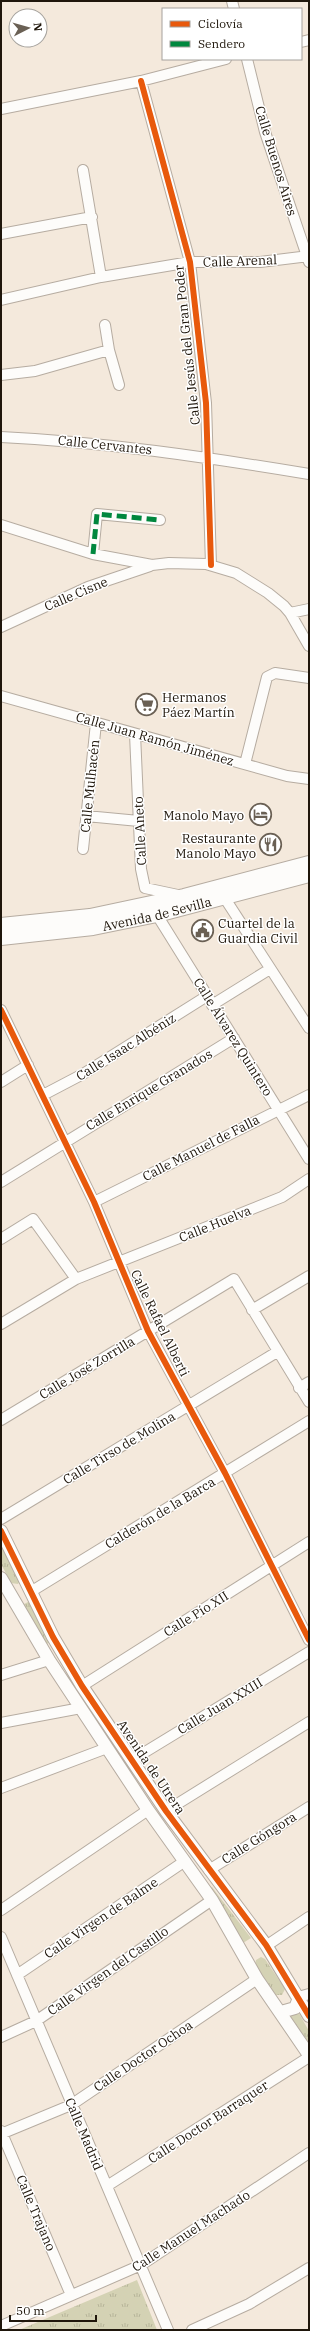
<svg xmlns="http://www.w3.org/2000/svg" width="310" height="2331" viewBox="0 0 310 2331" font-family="'IBM Plex Serif',serif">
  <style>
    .grass { fill: url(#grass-tufts) }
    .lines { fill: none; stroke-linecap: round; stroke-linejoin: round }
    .minor-casing { stroke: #b6aca1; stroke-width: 12 }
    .tertiary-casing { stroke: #b6aca1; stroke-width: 14 }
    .secondary-casing { stroke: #b6aca1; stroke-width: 16 }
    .minor { stroke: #fdfcfa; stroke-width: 10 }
    .tertiary { stroke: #fdfcfa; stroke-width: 12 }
    .secondary { stroke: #fdfcfa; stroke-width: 14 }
    .quiet { stroke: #00873e; stroke-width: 5; stroke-dasharray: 10 5; stroke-linecap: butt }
    .cycleway-casing { stroke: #fff; stroke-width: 8 }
    .cycleway { stroke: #e8590c; stroke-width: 6 }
    .labels { text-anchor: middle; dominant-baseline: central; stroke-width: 3; stroke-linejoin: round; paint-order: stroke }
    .street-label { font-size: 13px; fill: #1f160b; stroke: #fff }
    .poi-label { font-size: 13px; fill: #1f160b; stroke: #fff; text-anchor: start }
  </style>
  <defs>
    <pattern id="grass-tufts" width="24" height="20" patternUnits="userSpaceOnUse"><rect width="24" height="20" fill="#d4d2b4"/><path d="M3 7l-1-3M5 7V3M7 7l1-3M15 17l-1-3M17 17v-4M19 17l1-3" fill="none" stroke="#b6b499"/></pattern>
  </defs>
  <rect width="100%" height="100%" fill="#f4e9dc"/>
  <path class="grass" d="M1,1543L20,1581L18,1584L11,1583L1,1564Z
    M30,1601L49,1643L46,1644L22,1605Z
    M212,1887L251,1938L243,1943L210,1889Z
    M261,1957L265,1959L285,1989L282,1995H276L255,1965L256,1960Z
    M297,2010L309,2031V2043L289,2015Z
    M137,2280L157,2330H19Z"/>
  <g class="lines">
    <defs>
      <path id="minor" d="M232,1L234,9
        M301,42L309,40
        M247,59L265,132L309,262
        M141,81L190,262L206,403L211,565
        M1,109L141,81L226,59
        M83,170L101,277
        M1,234L92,217
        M1,300L101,277L190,262H260L309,256
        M105,325L109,350L119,385
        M1,375L35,371L109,350
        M1,437C105,442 206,457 309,474
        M1,525L93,554L152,565L169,563L206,564L236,573L268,593L284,606L290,613L309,646
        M93,554L97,514L160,520
        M290,613L309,609
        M1,627L88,587L150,566
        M1,696L287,776L309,779
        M135,734L141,869L145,888L178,895
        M245,764L267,677L275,673L309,678
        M86,816L139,821
        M83,849L96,723
        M224,897L309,1028
        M157,910V915L309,1159
        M212,1005L270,969
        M1,1010L94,1202L148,1331L225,1473L309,1640
        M1,1082L28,1065
        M43,1095L83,1074L207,996
        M1,1182L234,1038
        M94,1202L309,1095
        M1,1239L33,1219L76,1279
        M252,1310L309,1276
        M1,1324L76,1279L282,1197L309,1179
        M299,1388L309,1382
        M1,1420L234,1279L309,1402
        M1,1519L277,1352
        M32,1591L309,1421
        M1,1675L49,1660
        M82,1686L309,1542
        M1,1723L81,1708
        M132,1760L309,1652
        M1,1788L107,1748
        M166,1811L309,1722
        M209,1870L309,1807
        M1,1910L148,1810
        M1,1937L168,2330
        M266,1946L309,1917
        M17,1975L185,1861
        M298,1997L309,1994
        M1,2037L36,2021L212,1900
        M1,2131L71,2295
        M1,2134L71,2105L257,1979
        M107,2186L309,2057
        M1,2326L141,2265L309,2153
        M192,2330L249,2304L309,2268"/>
      <path id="tertiary" d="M1,1531L53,1637L82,1686L166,1811L266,1945L309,2016
        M1,1578L49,1660L148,1810L212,1900L257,1979L309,2055
        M281,2012L295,2008L299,1998"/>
      <g id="secondary">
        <path d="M1,925L90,916L184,896L309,863"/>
        <path id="s1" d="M1,938L93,928L157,915L309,875"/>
      </g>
    </defs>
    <use href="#minor" class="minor-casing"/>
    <use href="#tertiary" class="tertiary-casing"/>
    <use href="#secondary" class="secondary-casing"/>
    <use href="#minor" class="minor"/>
    <use href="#tertiary" class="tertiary"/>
    <use href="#secondary" class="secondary"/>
    <path class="quiet" d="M93,554L97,514L160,520"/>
    <defs>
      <path id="cycleway" d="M141,81L190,262L206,403L211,565
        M1,1010L94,1202L148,1331L225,1473L309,1640
        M1,1531L53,1637L82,1686L166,1811L266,1945L309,2016"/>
    </defs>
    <use href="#cycleway" class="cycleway-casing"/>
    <use href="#cycleway" class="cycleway"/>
  </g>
  <defs>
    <symbol id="supermarket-ring" viewBox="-11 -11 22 22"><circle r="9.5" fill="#fff" stroke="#6a6054" stroke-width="1.5"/><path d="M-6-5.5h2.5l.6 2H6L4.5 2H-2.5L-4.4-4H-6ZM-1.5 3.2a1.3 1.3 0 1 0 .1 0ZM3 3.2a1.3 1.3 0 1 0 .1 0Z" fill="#6a6054"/></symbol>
    <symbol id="hotel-ring" viewBox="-11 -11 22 22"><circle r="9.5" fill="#fff" stroke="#6a6054" stroke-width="1.5"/><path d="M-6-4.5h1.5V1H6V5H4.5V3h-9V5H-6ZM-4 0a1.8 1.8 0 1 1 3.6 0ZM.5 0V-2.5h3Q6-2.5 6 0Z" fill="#6a6054"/></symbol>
    <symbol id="restaurant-ring" viewBox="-11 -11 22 22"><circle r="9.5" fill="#fff" stroke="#6a6054" stroke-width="1.5"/><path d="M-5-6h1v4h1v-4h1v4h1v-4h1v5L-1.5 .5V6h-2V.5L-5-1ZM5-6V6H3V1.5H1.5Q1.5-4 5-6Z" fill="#6a6054"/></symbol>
    <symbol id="civic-ring" viewBox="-11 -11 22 22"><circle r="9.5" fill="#fff" stroke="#6a6054" stroke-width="1.5"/><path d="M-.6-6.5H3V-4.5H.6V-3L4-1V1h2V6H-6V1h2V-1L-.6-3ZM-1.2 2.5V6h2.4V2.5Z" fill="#6a6054"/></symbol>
  </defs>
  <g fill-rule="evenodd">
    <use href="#supermarket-ring" x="134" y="692" width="25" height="25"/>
    <use href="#hotel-ring" x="248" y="802" width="25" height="25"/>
    <use href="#restaurant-ring" x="258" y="832" width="25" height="25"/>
    <use href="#civic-ring" x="190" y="918" width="25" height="25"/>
  </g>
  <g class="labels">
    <g class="street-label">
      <text transform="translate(276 161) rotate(73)">Calle Buenos Aires</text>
      <text transform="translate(240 261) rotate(-2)">Calle Arenal</text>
      <text transform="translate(187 345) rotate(-96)">Calle Jesús del Gran Poder</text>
      <text transform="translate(105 445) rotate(6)">Calle Cervantes</text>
      <text transform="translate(76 594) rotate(-23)">Calle Cisne</text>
      <text transform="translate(155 739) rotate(16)">Calle Juan Ramón Jiménez</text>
      <text transform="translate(90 786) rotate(-84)">Calle Mulhacén</text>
      <text transform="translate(140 831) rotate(-93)">Calle Aneto</text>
      <text stroke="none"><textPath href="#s1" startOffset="158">Avenida de Sevilla</textPath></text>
      <text transform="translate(233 1037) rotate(58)">Calle Álvarez Quintero</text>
      <text transform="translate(126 1047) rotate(-32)">Calle Isaac Albéniz</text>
      <text transform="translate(149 1090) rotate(-31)">Calle Enrique Granados</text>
      <text transform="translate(201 1148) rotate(-27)">Calle Manuel de Falla</text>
      <text transform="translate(215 1224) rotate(-22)">Calle Huelva</text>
      <text transform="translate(160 1323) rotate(64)">Calle Rafael Alberti</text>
      <text transform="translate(87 1368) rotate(-31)">Calle José Zorrilla</text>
      <text transform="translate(119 1448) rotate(-31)">Calle Tirso de Molina</text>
      <text transform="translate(160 1513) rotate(-31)">Calderón de la Barca</text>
      <text transform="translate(196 1614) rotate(-32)">Calle Pío XII</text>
      <text transform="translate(220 1706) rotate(-31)">Calle Juan XXIII</text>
      <text transform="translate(151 1767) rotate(56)">Avenida de Utrera</text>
      <text transform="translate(259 1838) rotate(-32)">Calle Góngora</text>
      <text transform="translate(101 1918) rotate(-34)">Calle Virgen de Balme</text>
      <text transform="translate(108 1971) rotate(-35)">Calle Virgen del Castillo</text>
      <text transform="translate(143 2056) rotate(-34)">Calle Doctor Ochoa</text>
      <text transform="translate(208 2122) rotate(-33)">Calle Doctor Barraquer</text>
      <text transform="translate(84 2134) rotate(67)">Calle Madrid</text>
      <text transform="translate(36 2213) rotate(67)">Calle Trajano</text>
      <text transform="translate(191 2231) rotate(-33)">Calle Manuel Machado</text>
    </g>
    <g class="poi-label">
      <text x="162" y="697">Hermanos<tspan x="162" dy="15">Páez Martín</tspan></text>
      <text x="244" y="815" text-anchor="end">Manolo Mayo</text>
      <text x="256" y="838" text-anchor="end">Restaurante<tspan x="256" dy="15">Manolo Mayo</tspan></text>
      <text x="218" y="923">Cuartel de la<tspan x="218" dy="15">Guardia Civil</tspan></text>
    </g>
  </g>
  <rect width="310" height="2331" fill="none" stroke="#1f160b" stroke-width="4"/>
  <rect x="162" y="8" width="140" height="52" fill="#ffffff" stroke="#a5a29d"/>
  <rect x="170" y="21" width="20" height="6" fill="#e8590c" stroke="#a5a29d"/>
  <text x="198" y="28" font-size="12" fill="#1f160b">Ciclovía</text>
  <rect x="170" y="41" width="20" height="6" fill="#00873e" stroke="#a5a29d"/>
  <text x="198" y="48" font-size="12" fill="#1f160b">Sendero</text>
  <g transform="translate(28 28) rotate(84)"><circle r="19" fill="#ffffff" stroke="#a5a29d"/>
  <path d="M0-3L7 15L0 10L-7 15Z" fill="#6a6054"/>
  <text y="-6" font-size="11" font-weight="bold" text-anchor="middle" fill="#1f160b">N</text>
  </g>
  <path d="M10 2315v6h86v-6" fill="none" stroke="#1f160b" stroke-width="2"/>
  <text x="16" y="2315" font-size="12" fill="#1f160b" stroke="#ffffff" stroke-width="3" paint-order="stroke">50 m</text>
</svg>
